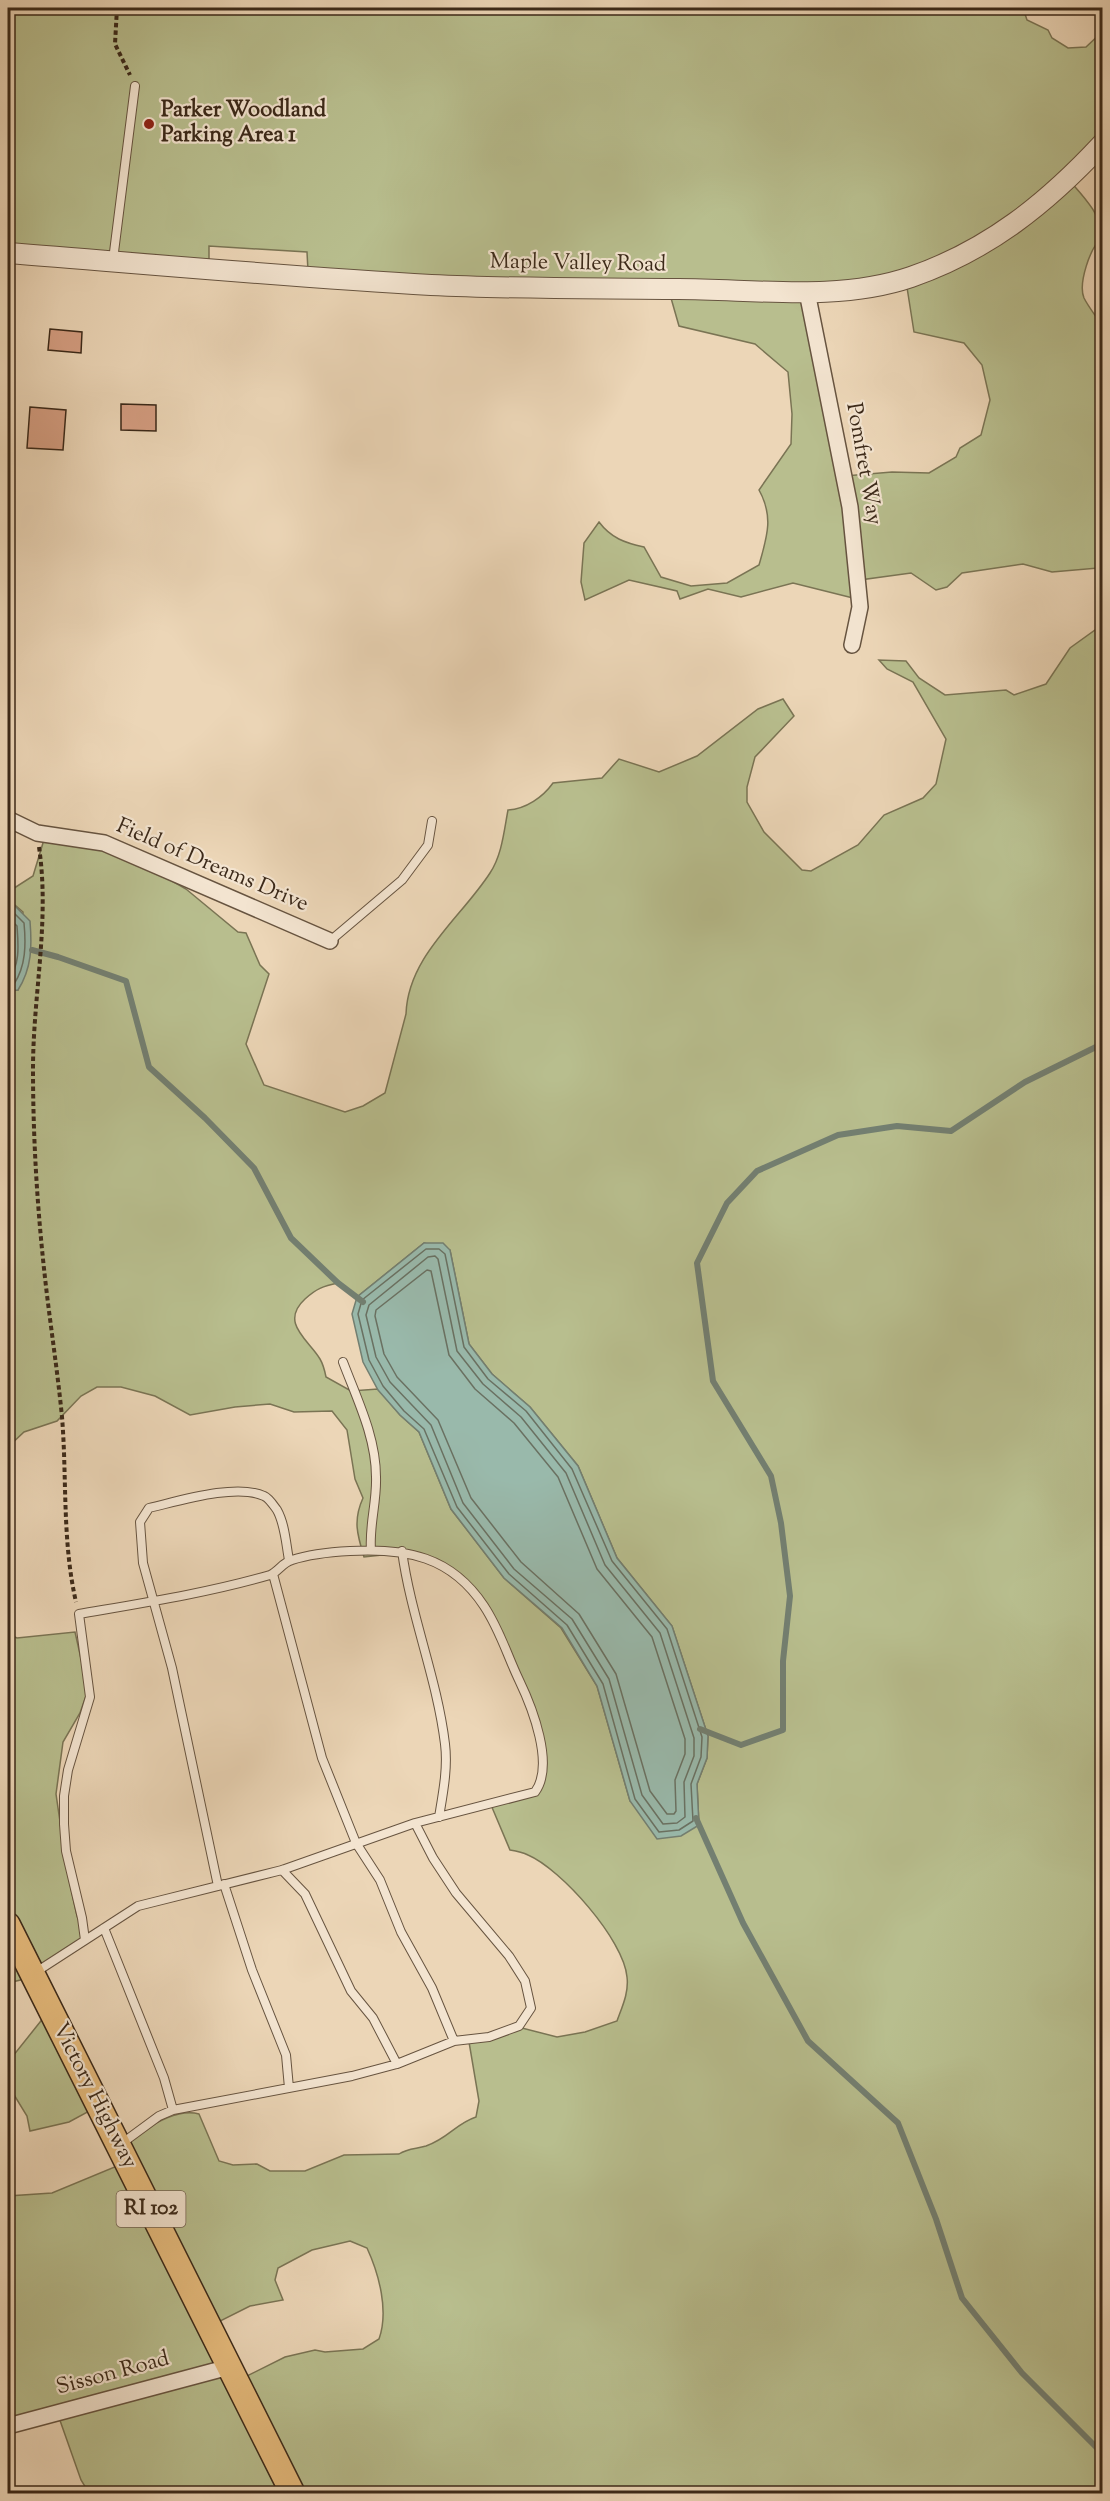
<svg xmlns="http://www.w3.org/2000/svg" width="1110" height="2501" viewBox="0 0 1110 2501" font-family="'Sorts Mill Goudy',serif">
  <style>
    .green { fill: #b8be8e; stroke: #7a7454; stroke-width: 1.5; fill-rule: evenodd }
    .water { fill: #99b9ab; stroke: #737f71; stroke-width: 1.5 }
    .lines { fill: none; stroke-linecap: round; stroke-linejoin: round }
    .shore { stroke: #6a7162; stroke-width: 1.5 }
    .stream { stroke: #737f71; stroke-width: 6 }
    .building { fill: #d59e82; stroke: #3b2919; stroke-width: 1.5 }
    .service-casing { stroke: #675440; stroke-width: 10 }
    .minor-casing { stroke: #675440; stroke-width: 18 }
    .tertiary-casing { stroke: #675440; stroke-width: 22 }
    .primary-casing { stroke: #3b2919; stroke-width: 27 }
    .path { stroke: #3b2919; stroke-width: 4; stroke-dasharray: 4.5 3; stroke-linecap: butt }
    .service { stroke: #f3e4d0; stroke-width: 8 }
    .minor { stroke: #f3e4d0; stroke-width: 15 }
    .tertiary { stroke: #f3e4d0; stroke-width: 20 }
    .primary { stroke: #e6bb7c; stroke-width: 24 }
    .poi-dot { fill: #8f2418; stroke: #f3e4d0; stroke-width: 2 }
    .labels { text-anchor: middle; dominant-baseline: central; stroke-width: 4.5; stroke-linejoin: round; paint-order: stroke }
    .shield { fill: #f3e4d0; stroke: #726150; stroke-width: 1.5 }
    .shield-label { font-size: 21px; font-weight: bold; fill: #3b2919 }
    .poi-label { font-size: 22px; font-weight: bold; fill: #3b2919; stroke: #f3e4d0; text-anchor: start }
    .street-label { font-size: 22px; fill: #3b2919; stroke: #f3e4d0 }
  </style>
  <rect width="100%" height="100%" fill="#ecd6b7"/>
  <filter id="stains"><feTurbulence type="fractalNoise" baseFrequency=".00333" numOctaves="4"/><feColorMatrix values="0 0 0 0 .2 0 0 0 0 .09 0 0 0 0 .02 0 0 0 .5 -.17"/></filter>
  <radialGradient id="worn" r=".72"><stop offset=".6" stop-color="#630" stop-opacity="0"/><stop offset="1" stop-color="#630" stop-opacity=".3"/></radialGradient>
  <path class="green" d="M8,8H1023L1027,20L1048,30L1052,38L1068,48L1086,47L1102,32V142L1069,180C1084,197 1102,215 1102,238C1090,247 1078,284 1084,298C1089,308 1097,317 1102,326V573L1098,568L1052,572L1023,564L962,573L947,587L936,590L911,573L860,580L861,600L793,583L741,597L708,589L680,599L677,591L629,580L585,600L581,582L584,543L599,522C611,538 625,543 644,547L661,577L691,586L727,583L759,565C767,537 774,517 759,490L791,444L792,414L788,372L755,344L679,326L669,291L308,271L307,252L209,246V264L8,251ZM906,281L914,332L964,343L982,365L990,400L981,435L960,448L956,457L929,473L892,472L845,476L809,291Z
    M1102,625V2493H89L81,2480L57,2412L8,2425V2196L52,2193L122,2164L127,2140C146,2129 176,2107 199,2114L219,2161L233,2165L257,2164L270,2171H305L344,2155L399,2154C408,2148 416,2149 426,2146C449,2138 455,2124 476,2117L479,2101L469,2042L522,2028L557,2037L585,2032L617,2021C622,2007 629,1993 627,1977C624,1940 561,1869 528,1855C522,1852 516,1851 510,1850L491,1805L542,1785L543,1745L500,1629L447,1565L430,1557L410,1552L364,1557C357,1534 353,1520 363,1498L355,1479L347,1430L332,1411L294,1412L270,1404L235,1407L190,1415L155,1396L121,1387H97L81,1396L57,1421L24,1432L8,1447V991L18,990L23,912L8,899V892L33,876L46,833L117,849L186,889L238,932L246,933L260,965L269,974L246,1044L264,1085L345,1112L363,1106L385,1093L406,1014C408,956 461,918 490,873C502,855 504,831 508,810C526,809 543,797 553,783L602,778L619,759L659,772L697,756L758,709L783,699L794,716L755,757L747,787V802L764,832L802,870L811,871L858,845L884,815L923,798L936,784L946,739L913,682L887,669L879,660L906,661L919,678L945,695L1006,690L1014,695L1046,684L1070,648ZM424,1243L450,1250L469,1344L492,1374L530,1407L578,1466L617,1558L672,1626L708,1736L707,1758L697,1784L699,1825L630,1801L597,1686L561,1628L504,1578L451,1509L419,1432L400,1415L378,1389L351,1391L326,1377C325,1372 323,1364 320,1359C309,1340 279,1323 305,1299C316,1289 323,1286 338,1283L357,1297ZM350,2241L367,2248C379,2274 389,2311 379,2339L363,2349L325,2352L315,2350L285,2357L241,2379L220,2321L250,2306L283,2300L275,2280L278,2268L312,2250Z
    M75,1632L88,1690L80,1713L63,1742L56,1794L67,1870L77,1916L85,1936L37,1976L8,1983V1952L21,1944L8,1916V1634L17,1638Z
    M52,2007L95,2108L69,2122L30,2131L27,2116L8,2085V2059L13,2056Z"/>
  <path class="water" d="M8,899L30,921C32,946 32,968 18,990L8,991Z
    M424,1243H443L450,1250L469,1344L492,1374L530,1407L578,1466L617,1558L672,1626L708,1736L707,1758L697,1784L699,1825L681,1836L657,1839L630,1801L597,1686L562,1628L504,1578L451,1509L419,1432L400,1415L378,1390L363,1362L352,1314L357,1297Z"/>
  <g class="lines">
    <path class="shore" d="M8,907L24,923C26,944 26,966 14,984L8,985
      M8,917L17,926C18,941 21,967 8,978
      M439,1249L445,1254L464,1347L488,1379L526,1411L572,1469L612,1561L667,1629L702,1737L701,1757L691,1784L693,1821L679,1830L659,1832L635,1799L603,1684L567,1625L509,1574L457,1507L424,1429L404,1411L383,1386L369,1360L358,1314L362,1300L426,1249Z
      M435,1256L438,1259L457,1351L483,1384L521,1417L566,1473L605,1565L660,1633L694,1738V1756L684,1782L685,1817L677,1823L663,1824L642,1795L609,1679L572,1619L514,1569L463,1503L431,1425L390,1382L376,1357L366,1315L369,1305L428,1257Z
      M427,1270L431,1271L449,1355L475,1389L514,1423L558,1477L597,1569L652,1637L685,1739V1754L675,1780L676,1811L674,1814H667L650,1791L616,1674L579,1614L521,1562L471,1498L438,1420L397,1377L384,1354L375,1316L376,1310Z"/>
    <path class="stream" d="M32,950L58,957L126,981L149,1067L205,1118L254,1168L291,1238L338,1283L363,1302
      M700,1729L741,1745L783,1730V1661L790,1596L781,1523L771,1476L713,1381L697,1263L727,1203L757,1171L838,1135L897,1126L951,1131L1025,1082L1102,1044
      M696,1818L743,1923L808,2041L898,2123L936,2219L962,2298L1022,2373L1102,2453"/>
  </g>
  <path class="building" d="M50,329L82,332L81,353L48,350Z
    M121,404L156,405V431L121,430Z
    M30,407L66,410L63,450L27,448Z"/>
  <g class="lines">
    <defs>
      <path id="service" d="M113,260L135,86
        M330,941L402,880L428,845L432,821
        M343,1362C357,1399 376,1437 376,1477C377,1502 369,1525 371,1550
        M402,1551C411,1617 437,1678 445,1744C448,1768 443,1793 439,1817
        M273,1574L322,1758L356,1843L380,1880L401,1932L432,1988L454,2041
        M282,1870L305,1894L351,1991L373,2018L397,2064
        M224,1884L252,1970L286,2055L289,2088
        M218,1886L172,1668L143,1563L140,1522L149,1508C179,1501 236,1483 264,1496C269,1498 274,1506 277,1510C285,1524 286,1544 289,1560
        M104,1928L164,2078L173,2110
        M85,1940L82,1918L66,1851L64,1824V1796L68,1770L90,1697L79,1614C143,1603 208,1593 270,1575C278,1572 283,1562 292,1560C310,1554 331,1552 350,1551C406,1548 451,1556 484,1606C500,1630 507,1655 519,1680C532,1707 555,1765 535,1792L415,1823L433,1858L456,1893L509,1956L525,1981L531,2008L519,2026L489,2037L454,2041L397,2064L352,2076L173,2110L159,2116L121,2144
        M36,1972L138,1906L282,1870L415,1823"/>
      <path id="minor" d="M807,292L850,507L860,607L852,645
        M8,819L37,833L104,843L330,941
        M8,2426L229,2367"/>
      <path id="tertiary" d="M8,253C148,264 290,277 431,285C513,289 595,288 678,289C754,289 838,302 911,277C989,250 1047,203 1102,144"/>
      <path id="primary" d="M8,1925L293,2494"/>
    </defs>
    <use href="#service" class="service-casing"/>
    <use href="#minor" class="minor-casing"/>
    <use href="#tertiary" class="tertiary-casing"/>
    <use href="#primary" class="primary-casing"/>
    <path class="path" d="M117,8L115,44L130,75
      M39,847C50,921 33,995 33,1069C33,1145 38,1220 47,1295C52,1336 58,1376 62,1417C67,1478 62,1541 76,1602"/>
    <use href="#service" class="service"/>
    <use href="#minor" class="minor"/>
    <use href="#tertiary" class="tertiary"/>
    <use href="#primary" class="primary"/>
  </g>
  <circle class="poi-dot" cx="149" cy="124" r="6"/>
  <g class="labels">
    <rect class="shield" x="116.5" y="2191" width="69" height="36" rx="4.5"/>
    <g class="shield-label">
      <text x="151" y="2209">RI 102</text>
    </g>
    <g class="poi-label">
      <text x="161" y="111">Parker Woodland<tspan x="161" dy="25">Parking Area 1</tspan></text>
    </g>
    <g class="street-label">
      <text transform="translate(578 264) rotate(1)">Maple Valley Road</text>
      <text transform="translate(863 464) rotate(80)">Pomfret Way</text>
      <text transform="translate(212 866) rotate(23)">Field of Dreams Drive</text>
      <text transform="translate(94 2096) rotate(63)">Victory Highway</text>
      <text transform="translate(113 2374) rotate(-15)">Sisson Road</text>
    </g>
  </g>
  <rect width="1110" height="2501" fill="none" stroke="#ecd6b7" stroke-width="30"/>
  <rect x="9" y="9" width="1092" height="2483" fill="none" stroke="#3b2919" stroke-width="3"/>
  <rect x="15" y="15" width="1080" height="2471" fill="none" stroke="#3b2919" stroke-width="1.5"/>
  <rect width="100%" height="100%" filter="url(#stains)"/>
  <rect width="100%" height="100%" fill="url(#worn)"/>
</svg>
